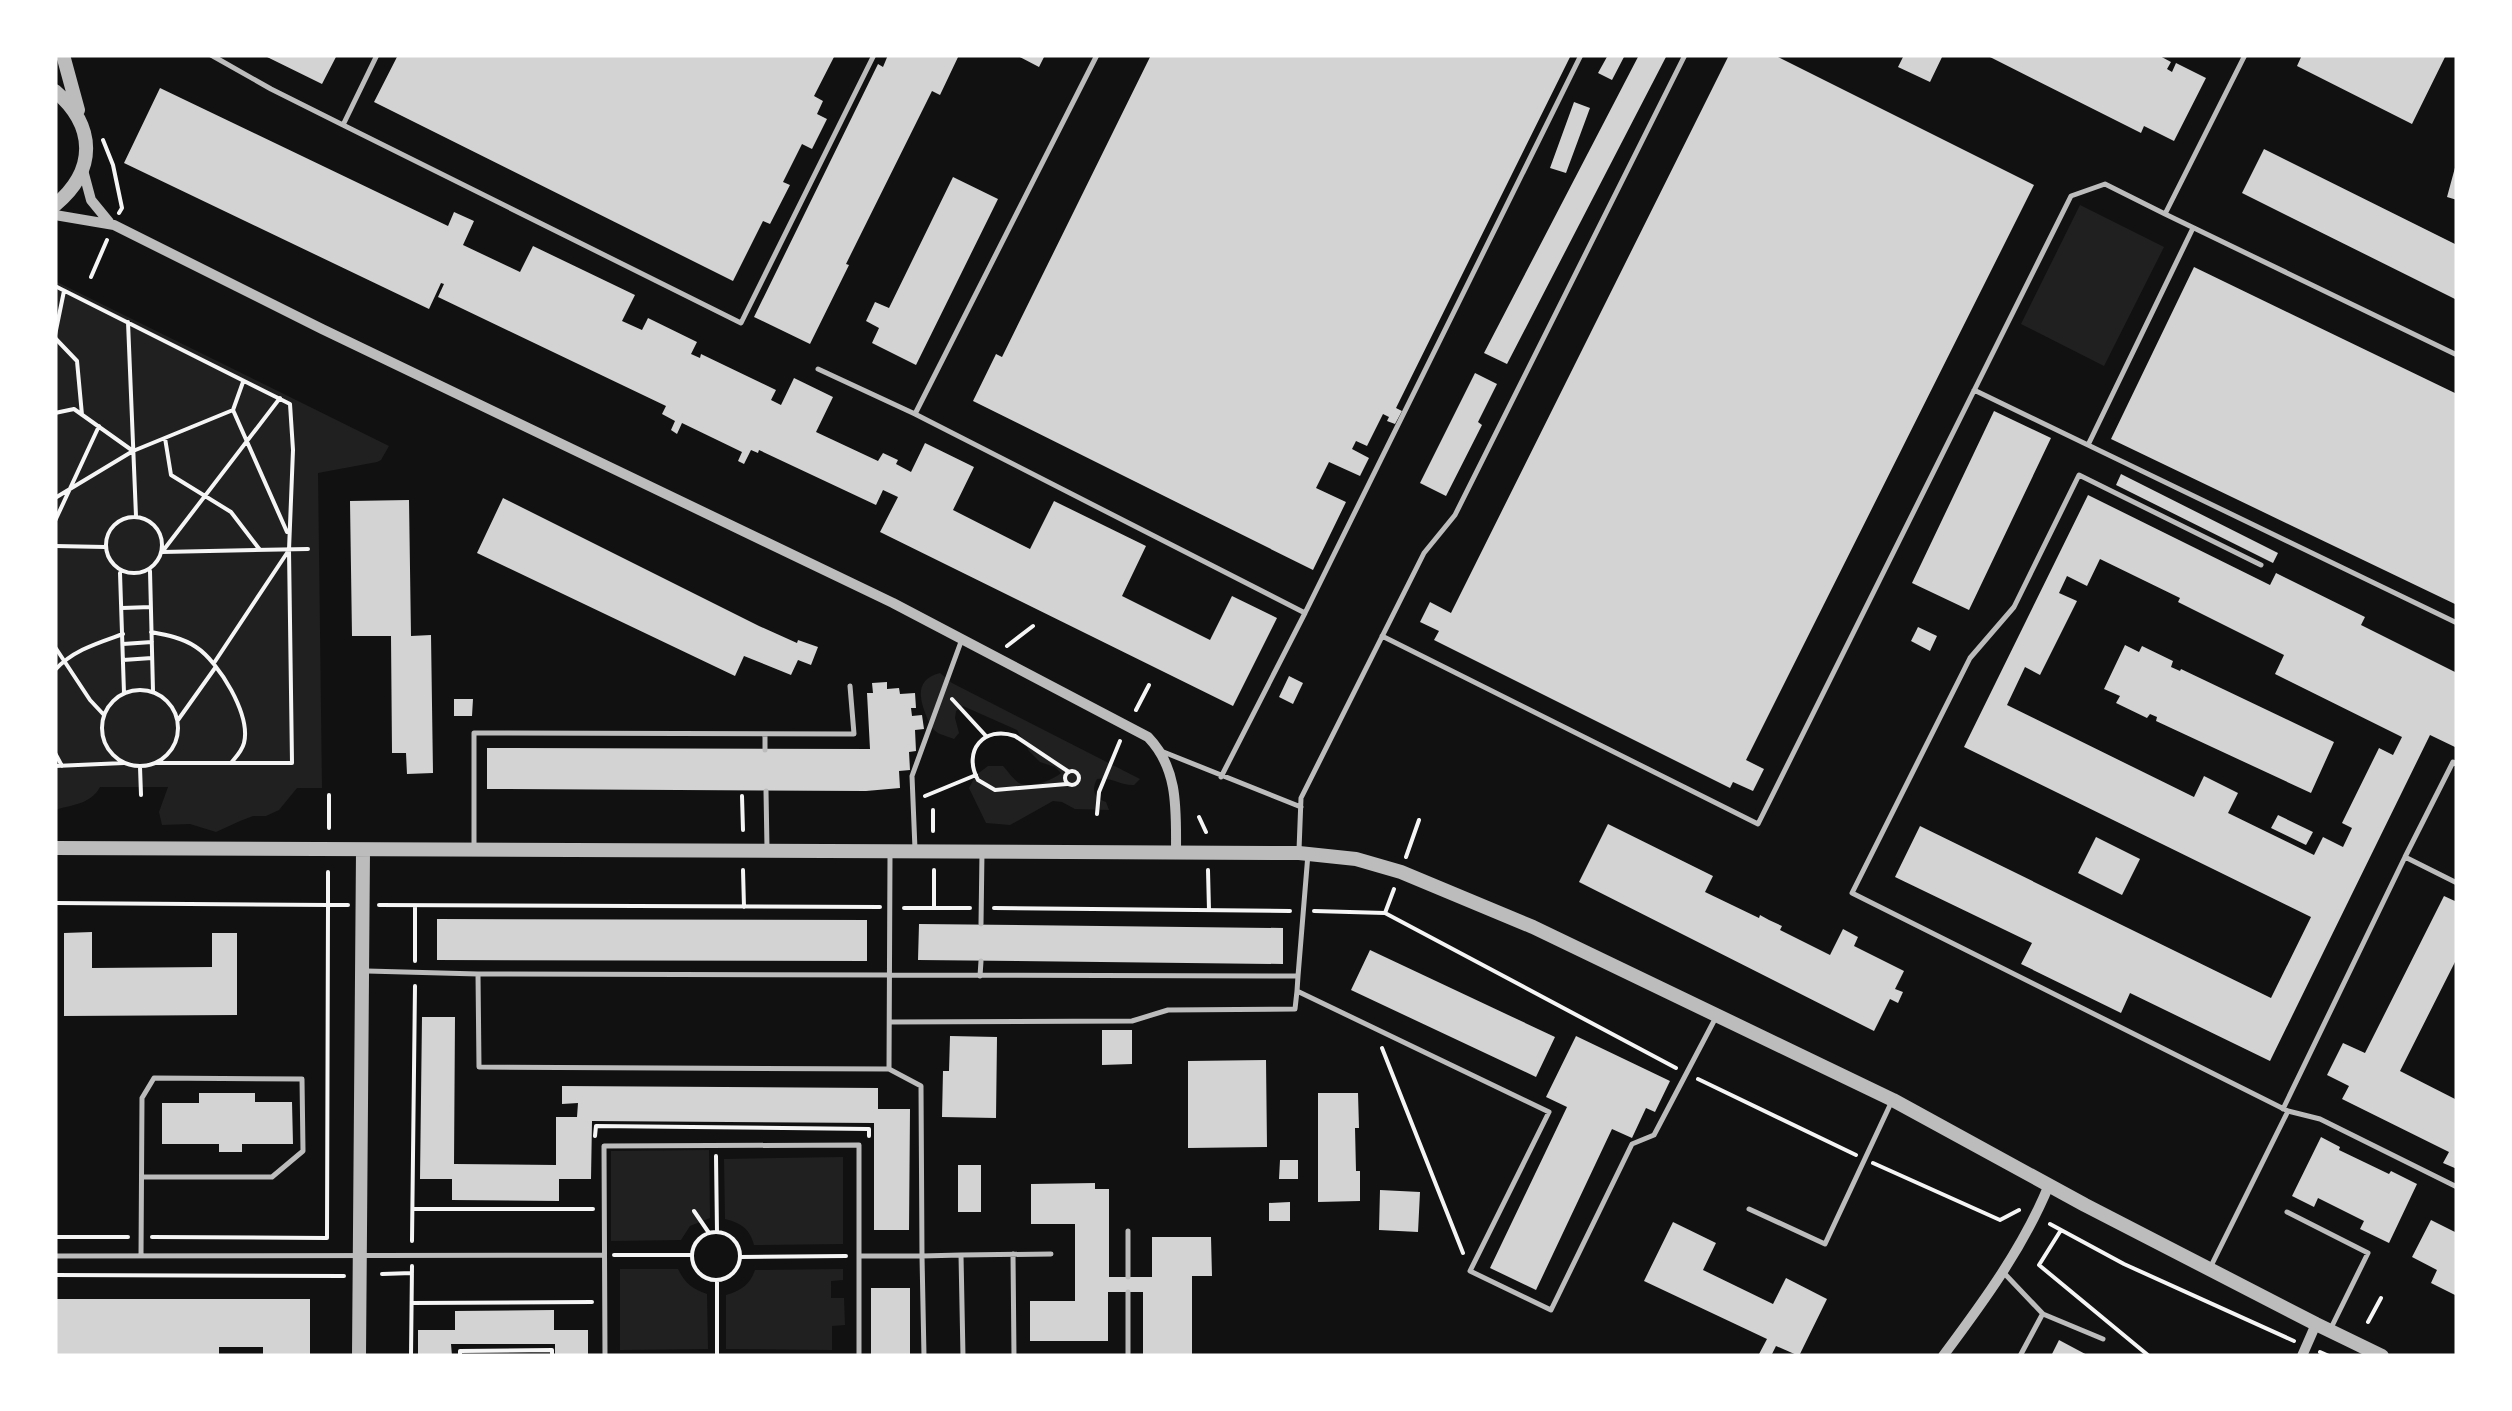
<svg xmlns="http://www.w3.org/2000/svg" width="2512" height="1411" viewBox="0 0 2512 1411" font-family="Rubik,sans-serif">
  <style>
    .green { fill: #202020 }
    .building { fill: #d3d3d3; fill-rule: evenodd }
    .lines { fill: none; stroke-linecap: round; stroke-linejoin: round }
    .path { stroke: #f5f5f5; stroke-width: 4 }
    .service { stroke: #bcbcbc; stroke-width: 5 }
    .minor { stroke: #bcbcbc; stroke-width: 10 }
    .tertiary { stroke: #bcbcbc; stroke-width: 14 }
  </style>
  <rect width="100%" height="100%" fill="#111"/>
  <path class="green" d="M2080,205L2164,247L2104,366L2021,324Z
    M55,281L389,446L381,460L377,462L318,473L322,788H297L279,810L266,816H253L240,821L216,832L190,824L162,825L159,812L168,787H100C90,805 73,804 55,810Z
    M940,673L952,683L1140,779L1134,785C1121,786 1110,776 1097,779C1091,790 1094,798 1106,802L1109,810L1075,809L1062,802L1053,801L1010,825L986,823L969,788L976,775L988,766H1003C1008,771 1014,781 1021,784C1032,788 1053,780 1061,773L1055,767L1040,762L1029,751L1017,730L963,706L956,711L955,718L959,733L954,739C952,738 939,734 938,733C932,729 931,726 928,720C920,701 913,680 940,673Z
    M709,1150L710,1218L690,1226L681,1240L611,1241V1151Z
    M843,1157V1244L754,1245C750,1229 741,1223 725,1219L724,1159Z
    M678,1269C685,1283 692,1289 707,1294L708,1349L620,1350V1269Z
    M843,1269V1280L831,1281V1298H844L845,1325L832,1326V1350L726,1349V1295C740,1291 750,1285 755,1270Z"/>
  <path class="building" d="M263,55H337L322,84Z
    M398,55H835L814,96L823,101L817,114L827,119L812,149L802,144L783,182L790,185L770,224L763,221L733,281L374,102Z
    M888,55H959L940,95L932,91L846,264L849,265L810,344L754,317L878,64L883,67Z
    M1016,55H1045L1039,67Z
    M1151,55H1571L1396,408L1402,411L1395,424L1387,421L1389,417L1383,414L1367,446L1356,441L1352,449L1369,458L1360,476L1329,462L1316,488L1346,502L1313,570L973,401L996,354L1002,357Z
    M1608,55H1625L1612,80L1598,73Z
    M1639,55H1667L1507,364L1484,353Z
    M1729,55H1774L2034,185L1746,760L1764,769L1753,791L1733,782L1730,788L1434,640L1439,631L1420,622L1430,602L1451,613Z
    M1904,55H1943L1930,82L1898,67Z
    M1986,55H2158L2171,62L2167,69L2172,72L2176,63L2206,78L2174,141L2144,126L2141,133Z
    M2302,55H2446L2412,124L2297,66Z
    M160,88L448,226L454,212L474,221L463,245L520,272L533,246L635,295L622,321L642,330L648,318L697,342L691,354L700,358L701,354L776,390L771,400L781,405L794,378L833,397L816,432L878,461L883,453L898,460L896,464L911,472L925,443L974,467L953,510L1030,549L1054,501L1146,546L1122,596L1210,640L1232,596L1277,618L1233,706L880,532L898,497L883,490L876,505L759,450L758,453L751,450L744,464L738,461L742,452L682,423L677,434L671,430L675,421L662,414L666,406L438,297L444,284L441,283L429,309L124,163Z
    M1574,102L1590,108L1566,173L1550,168Z
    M2264,149L2457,245V300L2242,193Z
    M2456,164H2457V200L2447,197Z
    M953,177L998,199L916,365L872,343L879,328L866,321L875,302L889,308Z
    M2194,267L2457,394V605L2111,439Z
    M1475,373L1497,384L1478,422L1482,425L1446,496L1420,483Z
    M1994,411L2051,438L1969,610L1912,583Z
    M2121,474L2278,553L2273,563L2116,485Z
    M2088,495L2270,585L2276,573L2365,617L2361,625L2457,673V748L2430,735L2270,1061L2130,993L2121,1013L2021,964L2032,943L1895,877L1920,826L2271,998L2311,917L1964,747ZM2100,559L2180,598L2178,602L2284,655L2275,674L2402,737L2393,755L2379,748L2342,823L2352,828L2343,847L2323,837L2314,855L2228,813L2238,793L2204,776L2194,797L2007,705L2025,667L2040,675L2077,601L2059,593L2067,576L2087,586Z
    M503,498L759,626L797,643L798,640L818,647L811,665L798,660L791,675L744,656L735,676L477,553Z
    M409,500L411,636L431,635L433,773L407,774L406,753H392L391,636H352L350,501Z
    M1918,627L1937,636L1930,651L1911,641Z
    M2125,645L2139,652L2142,646L2173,661L2171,667L2180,671L2181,669L2334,742L2311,793L2156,721L2157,717L2150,714L2147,718L2116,703L2120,696L2104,689Z
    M1289,676L1303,683L1293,704L1279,697Z
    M887,682V689L899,688L900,694L915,693L916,708H911L912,716L922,715L924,729L915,730L916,751L909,752L910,770L899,771L900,788L866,791L487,789V748L870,749L867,693H873L872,683Z
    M454,699H473L472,716H454Z
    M2278,815L2313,832L2306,845L2271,828Z
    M1608,824L1713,876L1705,892L1759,918L1760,915L1769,920L1782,926L1780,930L1830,955L1843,929L1858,937L1854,946L1904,971L1895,989L1903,992L1898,1003L1890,999L1874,1031L1579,882Z
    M2096,837L2140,859L2122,895L2078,873Z
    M2444,896L2457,902V963L2455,962L2400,1071L2457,1100V1169L2443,1163L2449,1152L2342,1099L2349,1086L2327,1075L2343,1043L2365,1053Z
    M437,919L867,920V961L437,960Z
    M919,924L1283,928V964L918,960Z
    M92,932V968L212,967V933H237V1015L64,1016V933Z
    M1370,950L1555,1037L1536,1077L1351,990Z
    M422,1017H455L454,1164L556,1165V1117H577L578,1103L562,1104V1086L878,1088V1109H910L909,1230H874V1123L592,1121L591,1179H559V1201L452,1200V1179H420Z
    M1102,1030H1132V1064L1102,1065Z
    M950,1036L997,1037L996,1118L942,1117L943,1071H949Z
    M1576,1036L1670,1081L1655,1112L1646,1108L1632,1138L1612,1129L1536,1290L1490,1268L1567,1107L1546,1097Z
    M1266,1060L1267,1147L1188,1148V1061Z
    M199,1093H255V1102H292L293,1144H242V1152H219V1144H162V1103H199Z
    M1318,1093H1358L1359,1128H1355L1356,1171H1360V1201L1318,1202Z
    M2321,1137L2340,1147L2339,1150L2389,1174L2391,1171L2417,1184L2389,1243L2360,1229L2364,1221L2318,1198L2314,1207L2292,1196Z
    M1280,1160H1298V1179H1279Z
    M958,1165H981V1212H958Z
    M1095,1183V1189H1109V1277H1152V1237H1211L1212,1276H1192V1356H1143V1292H1108V1341H1030V1301H1075V1224H1031V1184Z
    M1380,1190L1420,1192L1418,1232L1379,1230Z
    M1290,1202V1221H1269V1203Z
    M2431,1220L2457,1233V1296L2431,1283L2437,1270L2412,1257Z
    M1673,1222L1716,1243L1703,1270L1773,1304L1786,1278L1827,1299L1799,1356L1776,1346L1771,1356H1758L1767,1339L1644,1281Z
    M871,1288H910V1356H871Z
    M55,1299H310V1356H263V1347H219V1355L55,1356Z
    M554,1310V1330H588V1356H555V1344H451L452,1356H418V1330H455V1311Z
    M2059,1340L2089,1356H2051Z"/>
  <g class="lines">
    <path class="path" d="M103,140L113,165L122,208L119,213
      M91,277L107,240
      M55,286L290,404L293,450L289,550L292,763H156
      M128,322L136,516
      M55,335L64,291
      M55,338L77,361L82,415
      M233,410L243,382
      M55,413L74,409L133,451
      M165,438L171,475L231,512L260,550
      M55,498L133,451L233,410L287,532
      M106 545a28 28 0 1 1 56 0a28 28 0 1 1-56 0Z
      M55,521L99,426
      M55,546L105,547
      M162,552L280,398
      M162,552L308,549
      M150,571L153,691
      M120,573L124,693
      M122,608L151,607
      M151,632C167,635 183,638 196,647C219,662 251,715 244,743C242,751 236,757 231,763
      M123,644L152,642
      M1007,646L1033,626
      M55,647L90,700L104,715
      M123,660L152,658
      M214,663L289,550
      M55,670C73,650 98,643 123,634
      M102 728a38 38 0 1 1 76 0a38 38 0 1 1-76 0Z
      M952,699L986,736
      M1136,710L1149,685
      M178,720L215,668
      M55,753L62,766
      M55,766L124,763
      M140,767L141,795
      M1065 778a7 7 0 1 1 14 0a7 7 0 1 1-14 0Z
      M1067,784L995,790L978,780C962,751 984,725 1015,736L1069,772
      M329,795V828
      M742,796L743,830
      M925,796L976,775
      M933,810V831
      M1097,814L1099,792L1120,741
      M1199,817L1206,832
      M1406,857L1419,820
      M743,870L744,907
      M934,870V908
      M1208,870L1209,910
      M328,872V905H348
      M55,903L328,905L327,1238L152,1237
      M379,905L880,907
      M904,908H970
      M994,908L1290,911
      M1314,911L1385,913L1676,1068
      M1385,913L1394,889
      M415,961V906
      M1382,1048L1463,1253
      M1698,1079L1856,1155
      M595,1136L596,1126L869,1129V1136
      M716,1156L717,1232
      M1873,1163L2000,1220L2019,1210
      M413,1209H593
      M694,1211L709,1233
      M2050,1224L2124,1264L2294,1341
      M2061,1230L2039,1265L2149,1356
      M692 1256a24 24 0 1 1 48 0a24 24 0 1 1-48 0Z
      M55,1237H128
      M412,1241L415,986
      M614,1255H690
      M740,1257L846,1256
      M382,1274L412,1273
      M55,1275L344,1276
      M717,1281V1356
      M412,1303L592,1302
      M2368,1322L2381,1298
      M2320,1352L2329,1356
      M411,1356L412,1266
      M460,1356V1351L552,1350V1356"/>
    <path class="service" d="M211,55L271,89L343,125
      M377,55L343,125L741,323L874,55
      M2165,214L2457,355
      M818,369L915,414L1305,613L1221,777
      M1974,390L2457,623
      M915,414L1097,55
      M2088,445L2193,228
      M1305,613L1581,55
      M1382,636L1758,824L2071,196L2105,184L2165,214L2245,55
      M765,734V750
      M1161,751L1301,807
      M766,791L767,848
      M474,847V733L854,734L850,686
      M915,849L912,776L962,639
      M1299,850L1301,798L1424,553L1455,515L1685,55
      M2405,857L2453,762L2457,764
      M981,924L982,852
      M367,971L478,974L1298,976L1297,991L1549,1112L1470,1271L1551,1310L1632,1144L1654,1135L1715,1019
      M478,974L479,1067L889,1069
      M980,976L981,961
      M1298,976L1308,854
      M890,1022L1132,1021L1168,1010L1295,1009L1297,991
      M2283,1109L2405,857L2457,883
      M2288,1111L2320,1119L2457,1187
      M1749,1209L1825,1244L1891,1103
      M2287,1212L2368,1253L2330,1330
      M1013,1254L1014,1356
      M961,1255L1051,1254
      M55,1256L604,1255
      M141,1256L142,1098L154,1078L302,1079L303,1151L272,1177H142
      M859,1256H922L921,1086L889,1069L890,856
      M2210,1268L2288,1111L1852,893L1970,658L2014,607L2079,475L2261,565
      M2004,1273L2043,1314L2103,1339
      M1128,1277V1231
      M1128,1292V1356
      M605,1356L604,1146L859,1145V1356
      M924,1356L922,1256L961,1255L963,1356
      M2020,1356L2042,1315"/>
    <path class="minor" d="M83,170L91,200L109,222
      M55,215L114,225L322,329L893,603L1148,737C1179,769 1176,811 1176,853
      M1943,1356C1984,1301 2023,1248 2049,1185
      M2302,1356L2316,1324"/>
    <path class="tertiary" d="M63,55L78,110
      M55,91C96,126 97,170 55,205
      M55,848L1299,853L1356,859L1401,872L1533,927L1893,1100L2085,1205L2316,1324L2382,1356
      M359,1356L363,851"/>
  </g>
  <rect width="2512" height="1411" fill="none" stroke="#ffffff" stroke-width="115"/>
</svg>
